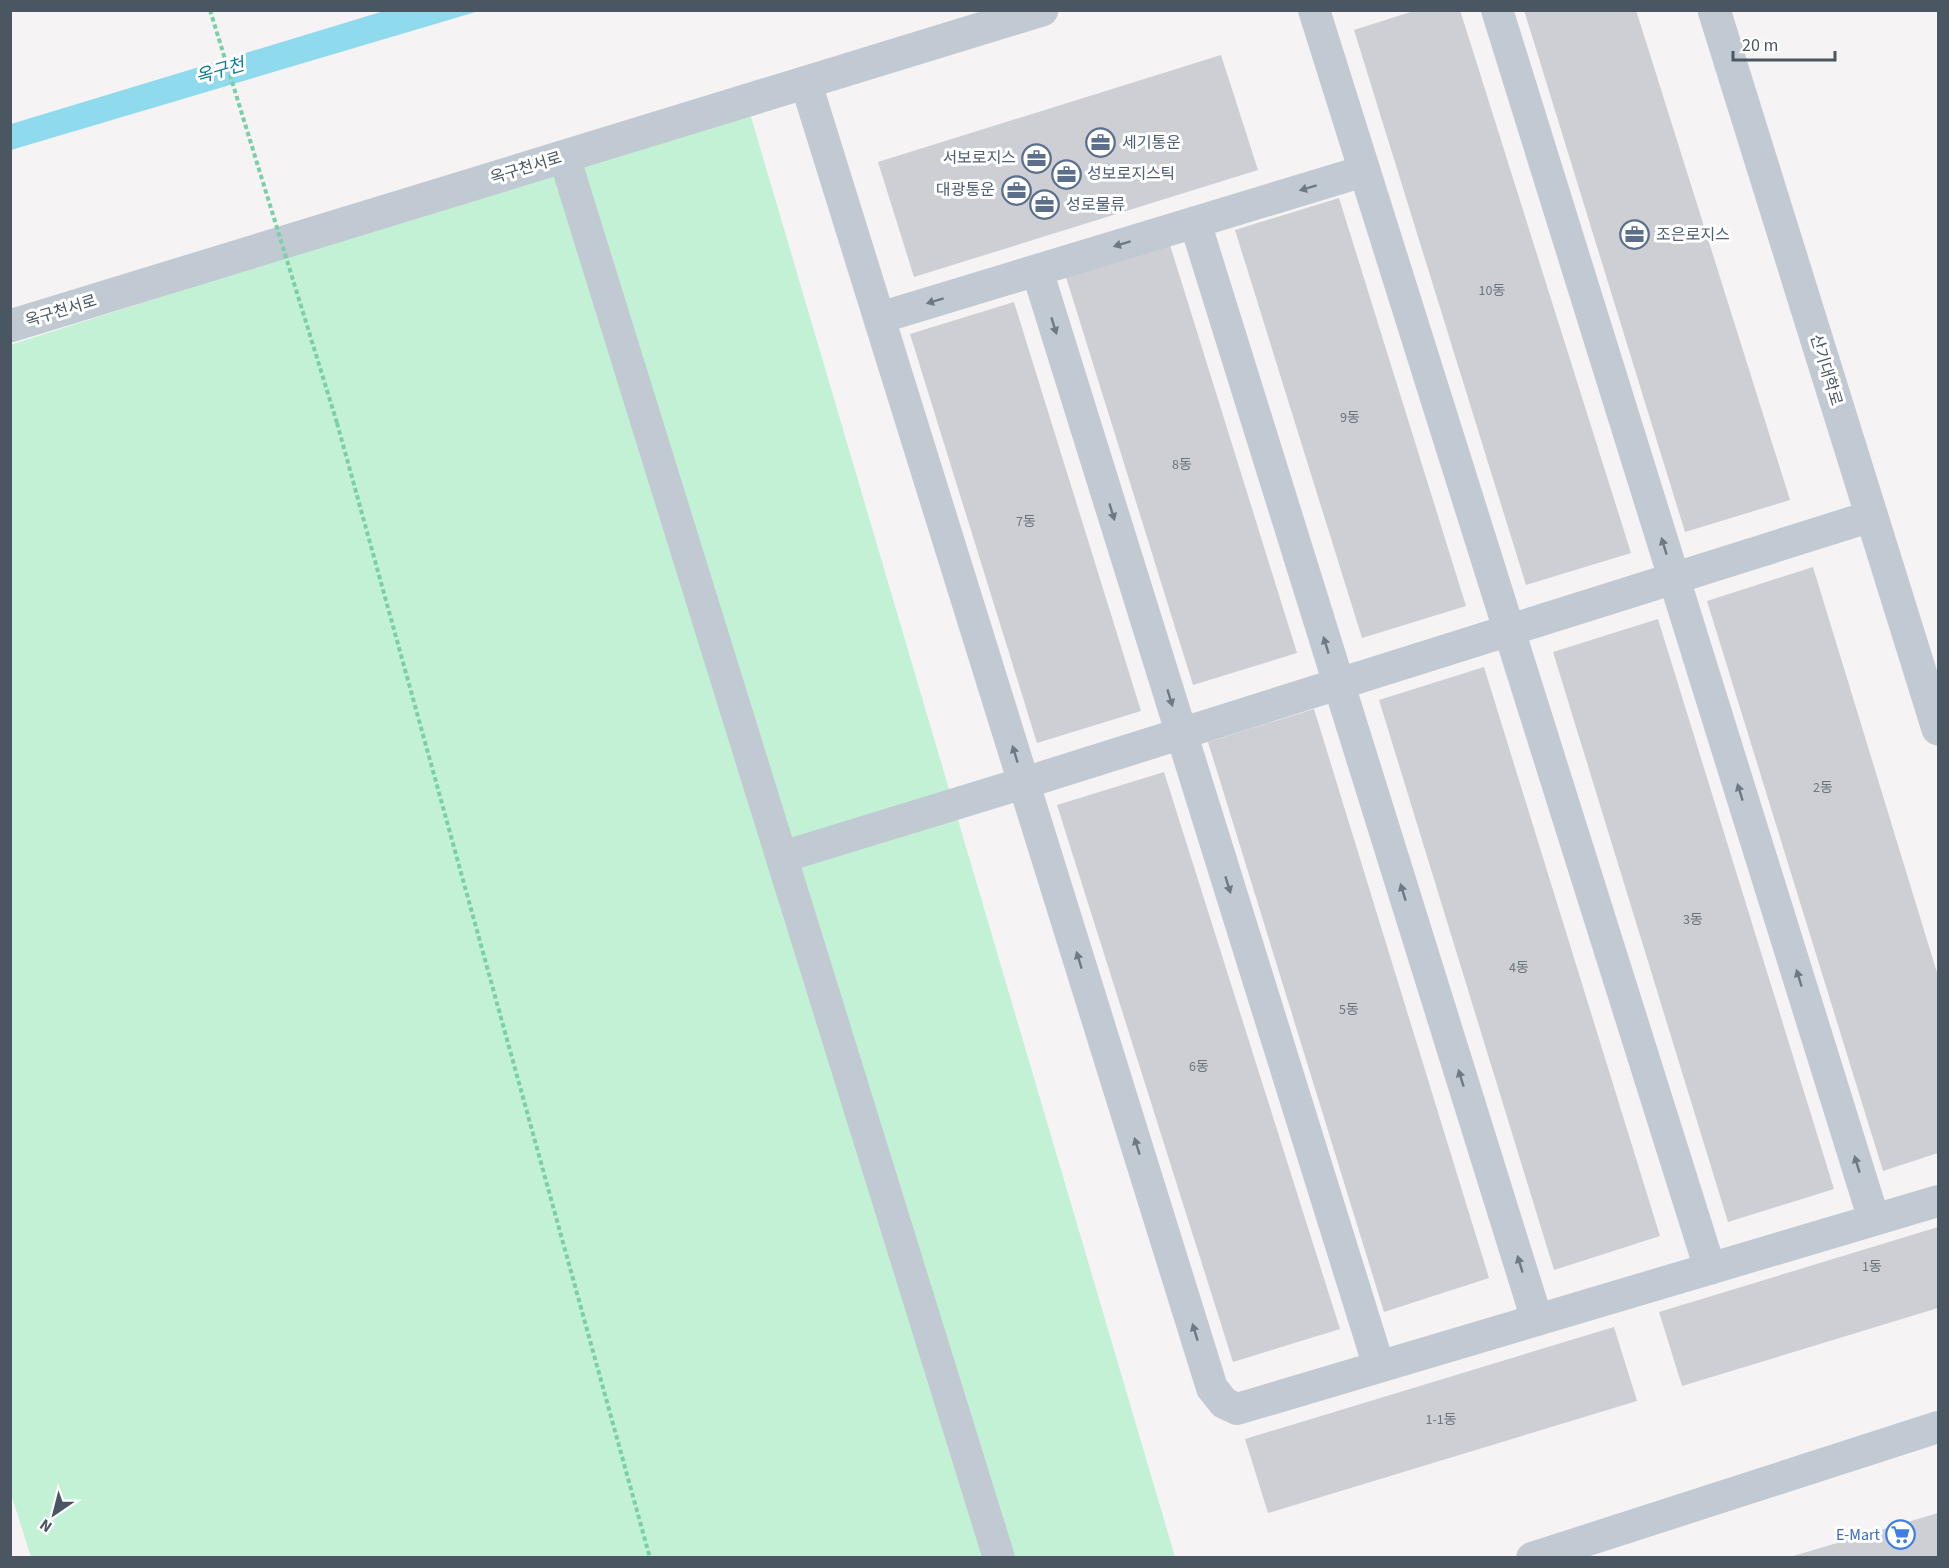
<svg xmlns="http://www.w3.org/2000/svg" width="1949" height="1568" viewBox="0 0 1949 1568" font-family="'Source Sans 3','Noto Sans KR',sans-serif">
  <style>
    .green { fill: #c3f1d5 }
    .water { fill: #90daee }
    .building { fill: #cdcfd5 }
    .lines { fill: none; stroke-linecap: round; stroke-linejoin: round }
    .path { stroke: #7ad0a6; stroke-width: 4; stroke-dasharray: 4.5 3; stroke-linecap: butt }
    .minor { stroke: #c1cad2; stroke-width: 32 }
    .tertiary { stroke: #c1cad2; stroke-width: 33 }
    .path-bridge { stroke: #7ad0a6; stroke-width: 4; stroke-dasharray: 4.5 3; stroke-linecap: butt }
    .oneway { fill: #6e7983 }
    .labels { text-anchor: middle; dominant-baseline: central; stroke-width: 6; stroke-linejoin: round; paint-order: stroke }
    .number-label { font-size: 14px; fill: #6b747e }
    .service-label { font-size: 16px; fill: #4e5e75; stroke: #fff; text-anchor: start }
    .street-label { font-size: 16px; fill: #4a5661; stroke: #fff }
    .shop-label { font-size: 16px; fill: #366cbe; stroke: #fff; text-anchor: end }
    .water-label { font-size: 18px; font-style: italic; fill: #0c7c9b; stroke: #fff }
  </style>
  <rect width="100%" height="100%" fill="#f5f3f3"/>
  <path class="green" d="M749,110L1175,1557H31L10,1491V345Z"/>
  <path class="water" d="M384,11H479L11,150V124Z"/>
  <path class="building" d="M1417,10H1460L1631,553L1526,585L1354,30Z
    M1524,10H1636L1790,500L1685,532Z
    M1221,55L1258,170L914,277L878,162Z
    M1339,198L1466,606L1362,638L1235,230Z
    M1170,245L1297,653L1193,685L1066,277Z
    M1014,302L1141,711L1037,743L910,334Z
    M1813,567L1938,976V1153L1883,1171L1707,601Z
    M1658,619L1834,1189L1728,1222L1553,652Z
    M1484,667L1660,1236L1554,1270L1379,700Z
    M1314,709L1489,1278L1384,1312L1208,742Z
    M1164,772L1340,1329L1233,1362L1057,805Z
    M1938,1227V1308L1682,1386L1659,1312Z
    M1614,1327L1637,1401L1268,1513L1245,1439Z
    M1938,1513V1558H1790V1557Z"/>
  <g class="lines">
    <path class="path" d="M337,423L650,1558"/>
    <path class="minor" d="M1314,10L1710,1269
      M1497,10L1874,1220
      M806,83L1212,1388L1224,1403L1237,1409L1938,1201
      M564,156L999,1558
      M1195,222L1537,1320
      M1037,270L1379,1367
      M879,318L1364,171
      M782,857L1024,783L1872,516
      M1532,1558L1938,1427"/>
    <path class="tertiary" d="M1714,10L1938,729
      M10,326L1042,10"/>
    <path class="path-bridge" d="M210,10L337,423"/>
  </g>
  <defs><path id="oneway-solid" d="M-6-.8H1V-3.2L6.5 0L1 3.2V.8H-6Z" transform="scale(1.5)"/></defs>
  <g class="oneway">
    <use href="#oneway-solid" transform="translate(1308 188) rotate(163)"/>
    <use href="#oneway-solid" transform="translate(1122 244) rotate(163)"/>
    <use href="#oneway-solid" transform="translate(935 301) rotate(163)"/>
    <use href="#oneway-solid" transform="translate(1054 326) rotate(73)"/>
    <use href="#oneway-solid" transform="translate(1112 512) rotate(73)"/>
    <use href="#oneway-solid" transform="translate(1664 546) rotate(-107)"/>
    <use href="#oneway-solid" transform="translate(1326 645) rotate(-107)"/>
    <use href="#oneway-solid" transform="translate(1170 698) rotate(73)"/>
    <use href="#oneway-solid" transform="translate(1015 754) rotate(-107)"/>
    <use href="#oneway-solid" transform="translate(1740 792) rotate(-107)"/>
    <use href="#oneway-solid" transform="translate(1228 885) rotate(73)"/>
    <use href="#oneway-solid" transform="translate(1403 892) rotate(-107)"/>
    <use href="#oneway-solid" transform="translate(1079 960) rotate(-107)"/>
    <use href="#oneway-solid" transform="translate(1799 978) rotate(-107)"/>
    <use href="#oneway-solid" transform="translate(1461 1078) rotate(-107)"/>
    <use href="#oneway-solid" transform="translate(1137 1146) rotate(-107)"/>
    <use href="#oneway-solid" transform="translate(1857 1164) rotate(-107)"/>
    <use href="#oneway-solid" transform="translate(1520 1264) rotate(-107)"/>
    <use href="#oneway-solid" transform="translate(1195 1332) rotate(-107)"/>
  </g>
  <defs>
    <symbol id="office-ring" viewBox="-11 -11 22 22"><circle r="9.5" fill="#fff" stroke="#5c6f8a" stroke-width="1.5"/><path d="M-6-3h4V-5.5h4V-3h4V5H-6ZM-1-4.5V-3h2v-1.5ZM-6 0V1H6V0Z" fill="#5c6f8a"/></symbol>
    <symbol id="supermarket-ring" viewBox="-11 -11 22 22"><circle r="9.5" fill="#fff" stroke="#3f7fe0" stroke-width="1.5"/><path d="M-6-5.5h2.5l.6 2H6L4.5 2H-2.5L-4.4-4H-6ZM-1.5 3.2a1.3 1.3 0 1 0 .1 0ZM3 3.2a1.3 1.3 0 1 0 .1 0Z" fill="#3f7fe0"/></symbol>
  </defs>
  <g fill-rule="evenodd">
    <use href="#office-ring" x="1084" y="126" width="33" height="33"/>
    <use href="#office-ring" x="1020" y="142" width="33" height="33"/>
    <use href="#office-ring" x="1050" y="158" width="33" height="33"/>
    <use href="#office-ring" x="1000" y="174" width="33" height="33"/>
    <use href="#office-ring" x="1028" y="188" width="33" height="33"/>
    <use href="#office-ring" x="1618" y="218" width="33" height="33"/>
    <use href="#supermarket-ring" x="1884" y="1518" width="33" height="33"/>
  </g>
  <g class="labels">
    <g class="number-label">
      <text x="1492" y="291">10동</text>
      <text x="1350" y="418">9동</text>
      <text x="1182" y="465">8동</text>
      <text x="1026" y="522">7동</text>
      <text x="1823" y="788">2동</text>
      <text x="1693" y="920">3동</text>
      <text x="1519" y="968">4동</text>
      <text x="1349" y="1010">5동</text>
      <text x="1199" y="1067">6동</text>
      <text x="1872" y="1267">1동</text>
      <text x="1441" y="1420">1-1동</text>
    </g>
    <g class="service-label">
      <text x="1122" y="143">세기통운</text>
      <text x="1016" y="158" text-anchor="end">서보로지스</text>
      <text x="1087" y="174">성보로지스틱</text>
      <text x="995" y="190" text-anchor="end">대광통운</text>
      <text x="1066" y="205">성로물류</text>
      <text x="1656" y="235">조은로지스</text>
    </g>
    <g class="street-label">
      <text transform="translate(526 168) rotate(-17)">옥구천서로</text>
      <text transform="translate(61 311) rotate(-17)">옥구천서로</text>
      <text transform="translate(1826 370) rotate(73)">산기대학로</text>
    </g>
    <g class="shop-label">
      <text x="1880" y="1535">E-Mart</text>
    </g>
    <g class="water-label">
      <text transform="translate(220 71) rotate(-16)">옥구천</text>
    </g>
  </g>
  <rect width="1949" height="1568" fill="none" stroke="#4a5661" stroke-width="24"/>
  <g transform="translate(54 1514) rotate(215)" stroke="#ffffff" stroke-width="4.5" paint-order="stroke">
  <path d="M0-4.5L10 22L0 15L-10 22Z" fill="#4a5661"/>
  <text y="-9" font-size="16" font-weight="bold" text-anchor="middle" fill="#4a5661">N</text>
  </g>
  <path d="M1733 51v9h102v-9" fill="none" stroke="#4a5661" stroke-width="3"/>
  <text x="1742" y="51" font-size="18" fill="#4a5661" stroke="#ffffff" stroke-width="4.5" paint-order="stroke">20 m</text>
</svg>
